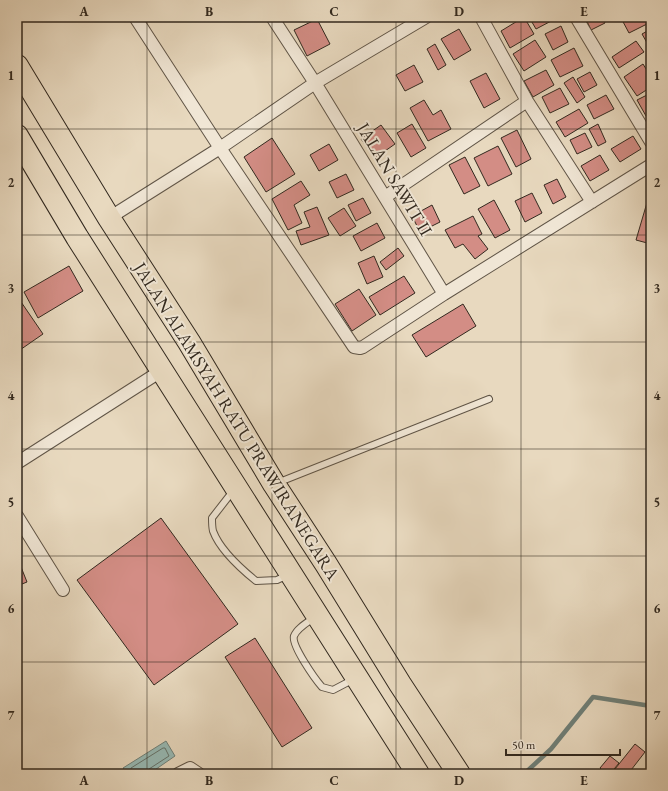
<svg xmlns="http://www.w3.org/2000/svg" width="668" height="791" viewBox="0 0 668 791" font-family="'EB Garamond',serif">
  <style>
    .water { fill: #97bab5; stroke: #6f8079 }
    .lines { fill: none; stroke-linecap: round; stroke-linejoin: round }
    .shore { stroke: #64726a; stroke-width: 1 }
    .stream { stroke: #6f8079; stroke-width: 4.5 }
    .building { fill: #d38d85; stroke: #32291f }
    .lane-casing { stroke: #605547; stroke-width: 8 }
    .street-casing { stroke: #605547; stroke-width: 14 }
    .highway-casing { stroke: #32291f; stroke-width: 24 }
    .lane { stroke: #f0e6d5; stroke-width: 6 }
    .street { stroke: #f0e6d5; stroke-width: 12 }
    .highway { stroke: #e8d9bf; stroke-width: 22 }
    .grid { fill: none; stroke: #32291f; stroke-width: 1; stroke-opacity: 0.55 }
    .labels { text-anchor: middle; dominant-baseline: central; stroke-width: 4; stroke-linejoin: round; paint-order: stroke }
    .street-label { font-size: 18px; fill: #32291f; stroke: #f0e6d5 }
    .neatline { fill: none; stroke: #32291f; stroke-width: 1.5 }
    .grid-label { font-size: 13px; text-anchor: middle; font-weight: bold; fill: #32291f }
  </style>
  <rect width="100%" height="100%" fill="#e8d9bf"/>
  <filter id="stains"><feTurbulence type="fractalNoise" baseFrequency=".005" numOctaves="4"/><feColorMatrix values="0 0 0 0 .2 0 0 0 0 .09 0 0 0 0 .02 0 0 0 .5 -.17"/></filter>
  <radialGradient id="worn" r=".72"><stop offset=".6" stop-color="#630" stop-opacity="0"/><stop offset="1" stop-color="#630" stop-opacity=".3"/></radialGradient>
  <path class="water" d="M166,741L175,756L149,774H128L123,768Z"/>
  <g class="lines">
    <path class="shore" d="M131,774V768L163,748H165L169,756L149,769L147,774"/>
    <path class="stream" d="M524,774L551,749L593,697L651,706"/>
  </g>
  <path class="building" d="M524,17L534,34L510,48L501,31Z
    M529,17H554L555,19L536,29Z
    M585,17H603L605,23L591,30Z
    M624,17H650L651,22L629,33L621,18Z
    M317,19L330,44L307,56L294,30Z
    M561,26L568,42L553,50L545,34Z
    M459,29L471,50L454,60L441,39Z
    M651,29V48H650L642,34Z
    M535,40L546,57L524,71L513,54Z
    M636,41L644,52L619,68L612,57Z
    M435,44L446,65L438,70L427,49Z
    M574,48L583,66L560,77L551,60Z
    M643,64L651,77V87L637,96L624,77Z
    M414,65L423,82L405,91L396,75Z
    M546,70L554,85L533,97L524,81Z
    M590,72L597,85L584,92L577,79Z
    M486,73L500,99L484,108L470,81Z
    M573,77L585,97L577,103L564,83Z
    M560,88L569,104L550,113L542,97Z
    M651,93V113L646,116L637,100Z
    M606,95L614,109L594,119L587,105Z
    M424,100L433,115L441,110L451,129L428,141L410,108Z
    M579,109L588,123L565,137L556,122Z
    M412,124L426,148L411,157L397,133Z
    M598,124L606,142L598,146L589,129Z
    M381,125L395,144L375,158L361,139Z
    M517,130L531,159L516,167L501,138Z
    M585,133L592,147L577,154L570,140Z
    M633,136L641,149L620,162L611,149Z
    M272,138L295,174L266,192L244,157Z
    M329,144L338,160L319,171L310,155Z
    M498,146L512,174L488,186L474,158Z
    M600,155L609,170L590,181L581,166Z
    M465,157L480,186L464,194L449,165Z
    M346,174L354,190L337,198L329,182Z
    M557,179L566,197L553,204L544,185Z
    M301,181L310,195L294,205L302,223L288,230L272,199Z
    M651,189V244L636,240Z
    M532,193L542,213L525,222L515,201Z
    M363,198L371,213L356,221L348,205Z
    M494,200L510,230L495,238L478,209Z
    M432,205L440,222L420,232L412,216Z
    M317,207L329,235L301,245L296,231L310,227L304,212Z
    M344,208L356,226L340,236L328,218Z
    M473,216L482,234L478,236L488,249L475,259L463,244L455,248L445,230Z
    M377,223L385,238L361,251L353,236Z
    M398,248L404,256L386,270L380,262Z
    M374,256L383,277L367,284L358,263Z
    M69,266L83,291L38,318L24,292Z
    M404,276L415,293L380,315L369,297Z
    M359,289L376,315L352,331L335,304Z
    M17,296L43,334L17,352Z
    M463,304L476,326L426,357L412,335Z
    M161,518L238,624L154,685L77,580Z
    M17,557L27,582L17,586Z
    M255,638L312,728L282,747L225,657Z
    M635,744L645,752L628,774H611Z
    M610,756L619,763L610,774H606L600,768Z"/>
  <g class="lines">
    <defs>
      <path id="lane" d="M277,483L489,399
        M233,491L212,518C212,522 212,527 213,531C220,550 240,568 256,581L277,580L288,575
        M315,617C308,622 297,628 294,636C291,645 315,679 322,687L333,690L354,679"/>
      <path id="street" d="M135,17L220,148L354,347L360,348L363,347L444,294L651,165
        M272,17L315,83L444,294
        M481,17L527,101L592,202
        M576,17L651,142
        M385,197L527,101
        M109,218L220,148L315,83L426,17
        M17,463L161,371
        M17,516L63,590
        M178,774L190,768L199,774"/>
      <path id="highway" d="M17,66L109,218L189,342L274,484L326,564L400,684L459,774
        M17,136L77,237L418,774"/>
    </defs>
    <use href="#lane" class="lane-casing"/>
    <use href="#street" class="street-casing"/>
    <use href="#highway" class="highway-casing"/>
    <use href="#lane" class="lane"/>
    <use href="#street" class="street"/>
    <use href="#highway" class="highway"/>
  </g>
  <path class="grid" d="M147,17V774M272,17V774M396,17V774M521,17V774M17,129H651M17,235H651M17,342H651M17,449H651M17,556H651M17,662H651"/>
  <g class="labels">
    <g class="street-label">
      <text transform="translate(395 179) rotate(59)">JALAN SAWIT II</text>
      <text transform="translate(237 421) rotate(58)">JALAN ALAMSYAH RATU PRAWIRANEGARA</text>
    </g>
  </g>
  <rect width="668" height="791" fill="none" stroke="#e8d9bf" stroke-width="44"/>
  <path d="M506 749v6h114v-6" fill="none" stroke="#32291f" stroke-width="2"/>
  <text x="512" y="749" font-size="12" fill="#32291f" stroke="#f0e6d5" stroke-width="3" paint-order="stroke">50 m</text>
  <rect x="22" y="22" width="624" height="747" class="neatline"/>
  <g class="grid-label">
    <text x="84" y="16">A</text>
    <text x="209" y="16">B</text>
    <text x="334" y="16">C</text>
    <text x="459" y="16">D</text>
    <text x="584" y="16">E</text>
    <text x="11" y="80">1</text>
    <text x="657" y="80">1</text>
    <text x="11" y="187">2</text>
    <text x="657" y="187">2</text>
    <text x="11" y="293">3</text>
    <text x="657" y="293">3</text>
    <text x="11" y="400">4</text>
    <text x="657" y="400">4</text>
    <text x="11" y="507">5</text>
    <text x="657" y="507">5</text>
    <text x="11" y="613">6</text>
    <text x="657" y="613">6</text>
    <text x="11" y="720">7</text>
    <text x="657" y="720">7</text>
    <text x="84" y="785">A</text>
    <text x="209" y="785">B</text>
    <text x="334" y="785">C</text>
    <text x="459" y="785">D</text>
    <text x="584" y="785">E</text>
  </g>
  <rect width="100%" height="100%" filter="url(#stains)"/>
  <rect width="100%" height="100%" fill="url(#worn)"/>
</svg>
